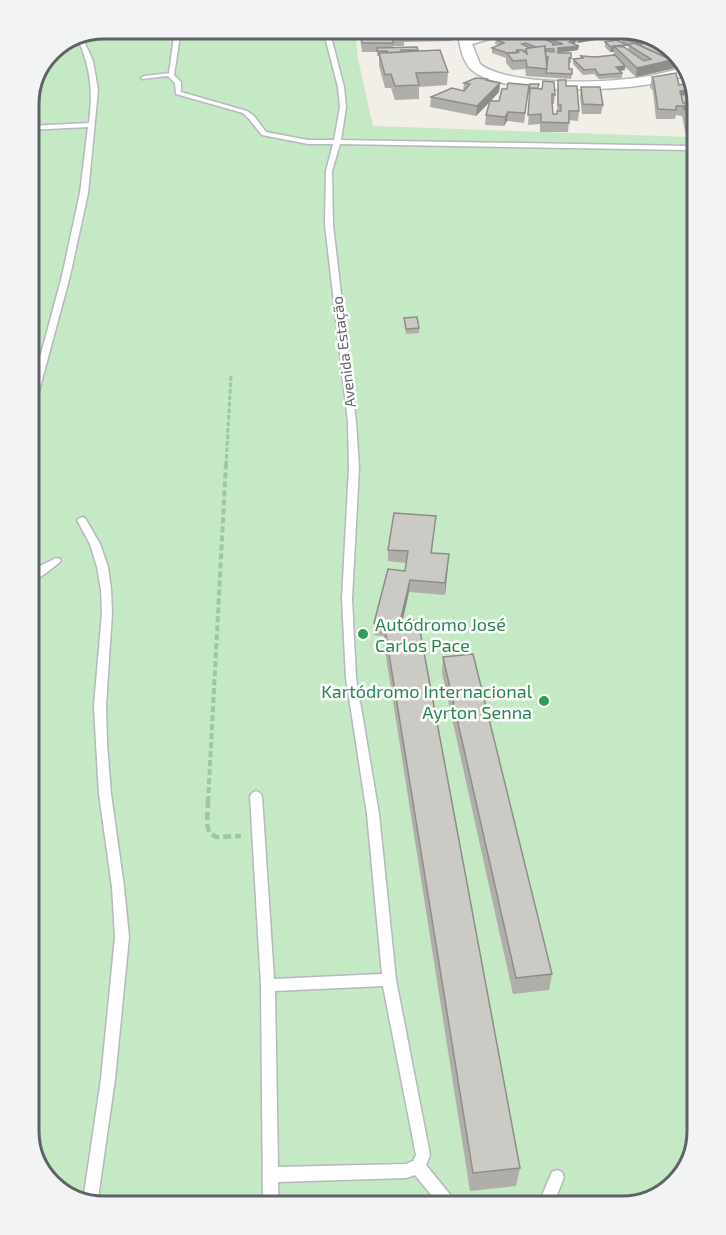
<svg xmlns="http://www.w3.org/2000/svg" width="726" height="1235" viewBox="0 0 726 1235" font-family="'Exo 2',sans-serif">
  <style>
    .green { fill: #c5e8c5 }
    .lines { fill: none; stroke-linecap: round; stroke-linejoin: round }
    .service-casing { stroke: #b5b8bc; stroke-width: 3 }
    .minor-casing { stroke: #b5b8bc; stroke-width: 3 }
    .path-far2 { stroke: #9cc7a9; stroke-width: 3; stroke-dasharray: 4.5 2; stroke-linecap: butt }
    .path-far1 { stroke: #9cc7a9; stroke-width: 4; stroke-dasharray: 6 3; stroke-linecap: butt }
    .path { stroke: #9cc7a9; stroke-width: 4.5; stroke-dasharray: 8 4; stroke-linecap: butt }
    .service { fill: #fff; fill-rule: evenodd }
    .minor { fill: #fff; fill-rule: evenodd }
    .wall { fill: #afaea9; fill-rule: evenodd }
    .shaded-wall { fill: #8f8d8a }
    .building { fill: #cccac5; stroke: #8f8d8a; stroke-width: 1.5; fill-rule: evenodd }
    .leisure-dot { fill: #2e9e5b; stroke: #fff; stroke-width: 2 }
    .labels { text-anchor: middle; dominant-baseline: central; stroke-width: 5; stroke-linejoin: round; paint-order: stroke }
    .far-street-label { font-size: 15px; fill: #5f6368; stroke: #fff }
    .leisure-label { font-size: 18px; fill: #27864d; stroke: #fff; text-anchor: start }
    .rim { fill: none; stroke: #5f6368; stroke-width: 3 }
  </style>
  <rect width="100%" height="100%" fill="#f1efe8"/>
  <path class="green" d="M104,29H355L358,59L373,126L690,137L697,1132L685,1173L655,1199L99,1206L62,1194L36,1164L29,99L51,50Z"/>
  <g class="lines">
    <defs>
      <path id="service" d="M175,29H181L174,75L181,82V92L247,111L254,116L266,132L308,140H334L340,107L338,87L323,29H329L344,87L346,107L341,140L690,146V150L340,144L332,171L333,225L356,422L359,467L352,599L356,678L379,814L396,980L430,1155L426,1165L452,1197L454,1202H437L415,1175L406,1178L278,1182L279,1204H263L261,985L250,796L252,793L256,791L260,793L262,796L274,979L382,974L367,814L346,678L342,599L349,467L348,422L325,225L326,171L333,144H308L262,135L249,119L243,113L176,94L175,83L168,76L142,79L141,78L144,76L169,73ZM383,986L416,1155L413,1161L406,1164L278,1167L275,991Z
        M82,37L93,61L98,90L88,193L70,276L35,406L31,409V391L62,276L80,193L88,127L29,130V126L89,123C93,90 91,70 78,39Z
        M82,517L85,518L100,544L108,567L111,590L112,612L106,706L107,743L111,794L124,887L129,937L115,1079L97,1205L83,1201L101,1079L115,937L112,887L99,794L96,743L94,706L102,612L101,590L97,567L90,544L77,520Z
        M56,558L60,559L61,561C57,565 37,580 32,582V573L38,567Z
        M557,1170L562,1172L564,1177L555,1200H540L552,1172Z"/>
      <path id="minor" d="M457,29H469L471,37L498,29H516L514,32L472,44L480,64C508,86 601,83 636,78C654,76 670,71 686,67L690,74C672,80 654,84 636,86C601,91 500,93 473,71C461,61 460,44 457,29Z"/>
    </defs>
    <use href="#service" class="service-casing"/>
    <use href="#minor" class="minor-casing"/>
    <path class="path-far2" d="M226,465L231,376"/>
    <path class="path-far1" d="M208,802L226,463"/>
    <path class="path" d="M208,800L207,824L209,832L216,837L241,836"/>
    <use href="#service" class="service"/>
    <use href="#minor" class="minor"/>
  </g>
  <path class="wall" d="M359,29H451L452,41L404,42V46H393V47H417L418,51L448,72L447,85L419,87V99L395,100L391,88H385L379,66V56H377V52H362ZM372,30H380V34H372Z
    M541,30L595,40L578,43L575,42L574,44L578,50L558,53H571V63H569V69L572,74L571,79L526,76L525,69L512,70L506,63V58L492,53V48L499,45L495,44L496,39Z
    M630,35L664,41L684,64L671,69L636,77L625,67V70L620,71L622,73V78L599,79L594,74L583,75L573,64V59H580L581,56L595,57L613,55L614,52H610L605,47V42L628,50L629,45L622,42V38L630,36Z
    M690,71V136H686L682,116L676,115L675,119H656L653,91L650,87L652,77L679,85L686,83L683,81L684,72Z
    M487,80L500,83L499,92L491,101H499L502,89L538,88L555,95L554,104H552L553,114H557L558,80L566,86L579,111L578,121L569,120L568,132H540V124L528,125L530,94H528L524,123L507,121L504,126L485,125L486,115L490,102L476,116L430,107L431,97L463,91L464,83Z
    M581,87L603,105L601,114H582L580,96Z
    M404,318L419,328V333L406,334Z
    M436,516L432,553L449,554L445,595L409,592L402,622L520,1168L516,1186L470,1191L384,644V636L374,635V623L405,571L406,563L388,561V550Z
    M443,657L552,974L549,990L513,994L442,673Z"/>
  <path class="shaded-wall" d="M647,35L651,37L645,38L644,41L642,42L641,46L636,48V43L639,42L640,38Z
    M595,36V40L578,43L579,39Z
    M576,39L575,44L568,46L569,42Z
    M579,46L578,50L557,53L558,48Z
    M611,47H614V52H610Z
    M672,60L681,61L684,64L671,69L636,77L637,68Z
    M625,66V70L615,71L616,67Z
    M500,83L499,92L476,116L477,106Z
    M690,89V99L680,100V91Z
    M508,112L507,121L504,126L505,117Z
    M449,554L448,566L445,595V583Z
    M410,580L409,592L399,638V626Z"/>
  <path class="building" d="M381,29H435L381,30Z
    M527,29H537L541,30L546,29H578L595,36L579,39L554,30L576,39L569,42L579,46L558,48V53H571V58H569V69H572V74L546,73L548,57H546L545,51L554,52V49H545V46L535,47L526,43L522,44L530,48L526,49V52L522,50H517V53H507L492,48L504,43L496,39ZM533,33L563,44L552,45L555,44Z
    M360,30H372V34H361V39Z
    M637,32L647,35L640,38L630,35Z
    M403,33L404,37H392L393,43H362L361,34Z
    M451,33L452,37H404L403,34Z
    M628,35L642,41L636,43L622,38Z
    M649,36L664,41L670,47L645,38Z
    M616,40L628,45L614,46L615,47H611L605,42Z
    M634,43L672,60L637,68L614,46L624,47L644,61L651,59L628,45Z
    M645,43L676,55L681,61L671,65L672,60L639,45Z
    M545,46L547,69L527,67L526,60L513,61L507,53L519,52L517,50H522L527,54L526,49L529,48Z
    M417,47L418,50H401L402,52L387,53V51H377V48Z
    M440,50L448,72L416,73L419,85L395,86L391,74L385,75L379,53Z
    M615,55L625,66L616,67L622,73L599,75L595,69L584,70L573,59L583,58L581,56L595,57Z
    M690,71V75L684,72Z
    M676,73L679,85L690,83V89L680,91L683,103H690V105H685L684,109L683,106H676V110L658,109L654,82L652,77Z
    M476,78L487,79L486,80L500,83L477,106L431,97L452,88L464,91L470,84L464,83Z
    M558,80H566V86H577L579,111H569V123L541,122V114L528,115L530,88L542,89L543,81L554,82L555,95L552,94V103L553,114H557V111H561V105H558Z
    M508,83L529,85L525,113L508,112L505,117L486,115L490,101H499L502,89H507Z
    M530,84H539L538,88H530V90L529,89Z
    M581,87H600L603,105L583,104Z
    M687,94L690,98V103H683L681,95Z
    M685,105H690V122H688Z
    M417,317L419,328L406,329L404,318Z
    M394,513L436,516L431,553L449,554L445,583L410,580L400,622L384,623L385,625L374,623L388,569L405,571L408,551L388,550Z
    M418,620L520,1168L473,1173L384,623Z
    M473,654L552,974L516,978L443,657Z"/>
  <g class="leisure-dot">
    <circle cx="363" cy="634" r="6"/>
    <circle cx="544" cy="701" r="6"/>
  </g>
  <g class="labels">
    <g class="far-street-label">
      <text transform="translate(343 352) rotate(-97)">Avenida Estação</text>
    </g>
    <g class="leisure-label">
      <text x="375" y="624">Autódromo José<tspan x="375" dy="21">Carlos Pace</tspan></text>
      <text x="532" y="691" text-anchor="end">Kartódromo Internacional<tspan x="532" dy="21">Ayrton Senna</tspan></text>
    </g>
  </g>
  <path d="M0 0H726V1235H0ZM104 39H622A65 65 0 0 1 687 104V1131A65 65 0 0 1 622 1196H104A65 65 0 0 1 39 1131V104A65 65 0 0 1 104 39Z" fill="#f2f3f3" fill-rule="evenodd"/>
  <path class="rim" d="M104 39H622A65 65 0 0 1 687 104V1131A65 65 0 0 1 622 1196H104A65 65 0 0 1 39 1131V104A65 65 0 0 1 104 39Z"/>
</svg>
